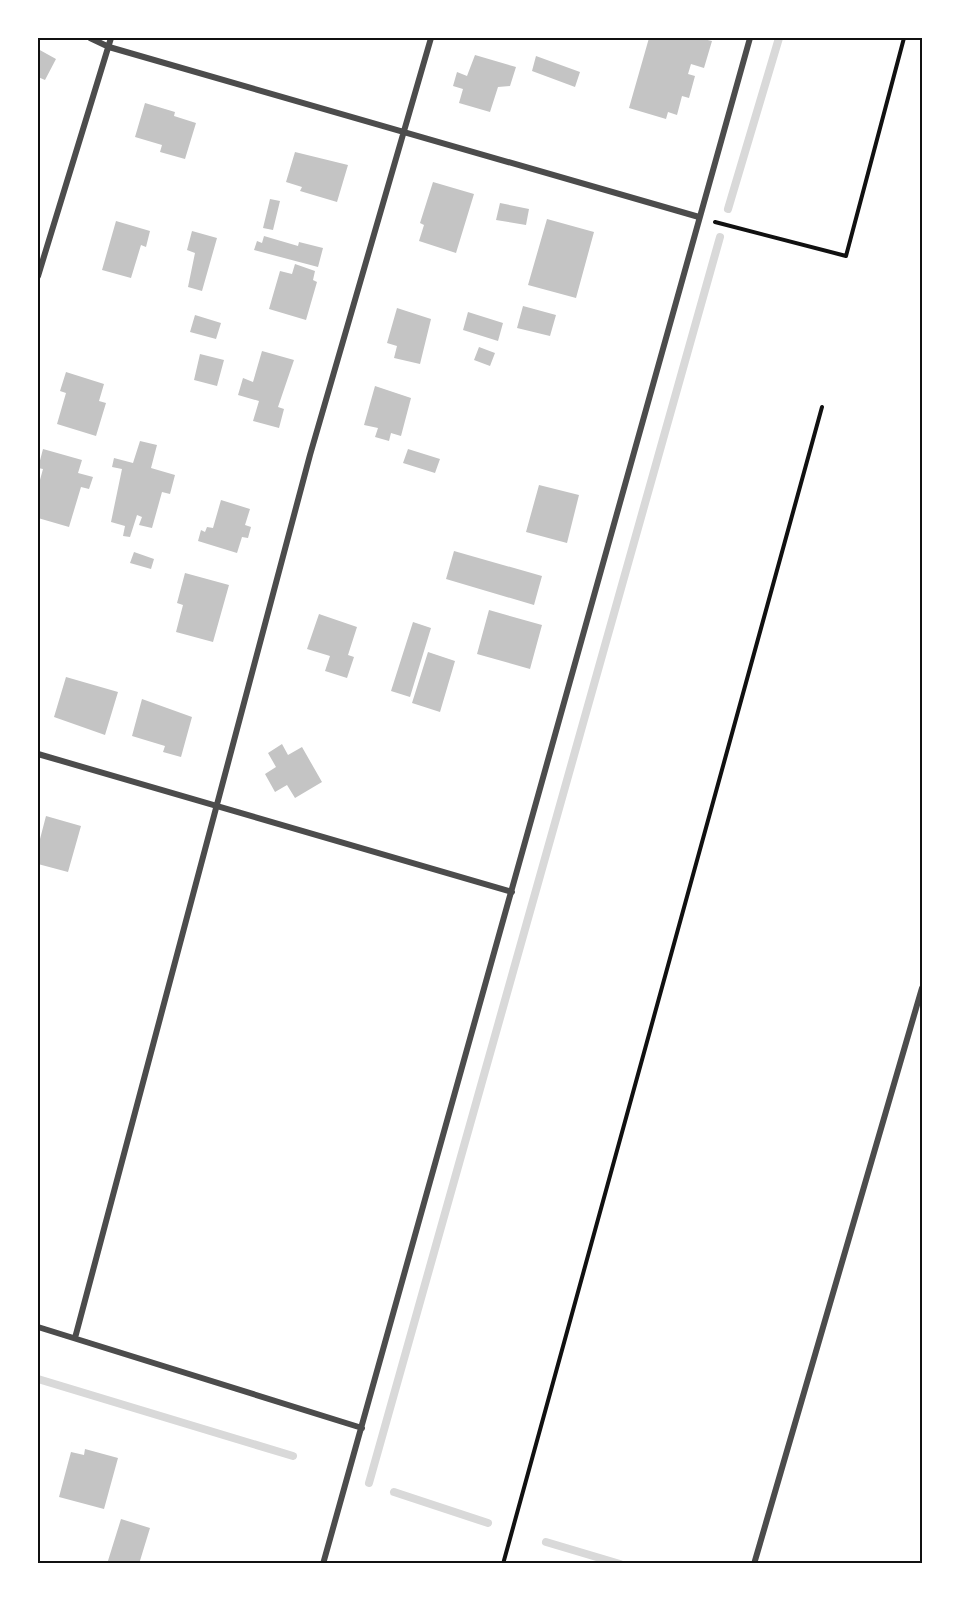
<svg xmlns="http://www.w3.org/2000/svg" width="960" height="1601" viewBox="0 0 960 1601" font-family="'Fira Sans',sans-serif">
  <style>
    .lines { fill: none; stroke-linecap: round; stroke-linejoin: round }
    .stream { stroke: #d9d9d9; stroke-width: 8 }
    .building { fill: #c4c4c4 }
    .path { stroke: #111; stroke-width: 4 }
    .minor { stroke: #4c4c4c; stroke-width: 6 }
    .neatline { fill: none; stroke: #111; stroke-width: 2 }
  </style>
  <rect width="100%" height="100%" fill="#fff"/>
  <g class="lines">
    <path class="stream" d="M728,209L779,38
      M38,1379L293,1456
      M369,1483L720,237
      M394,1492L488,1523
      M546,1542L620,1564"/>
  </g>
  <path class="building" d="M649,38H699L712,41L704,68L691,64L688,74L695,76L689,98L682,96L677,115L668,112L666,119L629,108Z
    M38,49L56,59L45,80L38,77Z
    M475,55L516,67L510,86L498,87L490,112L459,103L463,89L453,86L457,72L467,76Z
    M536,56L580,72L575,87L532,71Z
    M145,103L175,112L174,116L196,123L185,159L160,152L162,145L135,137Z
    M295,152L348,165L337,202L300,191L302,187L286,182Z
    M433,182L474,194L456,253L419,241L424,225L420,223Z
    M270,199L280,201L273,230L263,228Z
    M500,203L529,209L526,225L496,220Z
    M547,219L594,232L576,298L528,285Z
    M116,221L150,231L146,247L141,245L131,278L102,270Z
    M192,231L217,238L202,291L188,287L195,253L187,250Z
    M264,236L298,246L299,242L323,248L318,267L254,250L257,241L262,243Z
    M295,264L315,271L313,280L317,282L306,320L269,309L280,271L292,274Z
    M523,306L556,315L550,336L517,328Z
    M397,308L431,319L420,364L394,358L397,346L387,343Z
    M468,312L503,323L498,341L463,330Z
    M195,315L221,323L216,339L190,332Z
    M479,347L495,353L490,366L474,360Z
    M262,351L294,360L278,407L284,409L279,428L253,421L259,401L238,395L243,378L253,382Z
    M200,354L224,360L217,386L194,380Z
    M66,372L104,384L99,401L106,403L96,436L57,424L66,393L60,391Z
    M375,386L411,398L401,436L391,433L389,441L375,437L378,428L364,425Z
    M140,441L157,445L151,468L175,475L170,494L162,492L152,528L139,525L142,517L137,515L130,537L123,536L125,526L111,522L122,469L112,467L114,458L133,463Z
    M43,449L82,460L78,473L93,477L89,489L81,487L69,527L38,518V487L43,469L38,468Z
    M408,449L440,459L435,473L403,463Z
    M539,485L579,495L567,543L526,532Z
    M221,500L250,509L245,525L251,527L248,538L242,537L237,553L198,541L201,530L205,532L207,527L213,528Z
    M454,551L542,576L534,605L446,579Z
    M134,552L154,559L151,569L130,563Z
    M185,573L229,585L213,642L176,632L183,605L177,603Z
    M489,610L542,625L530,669L477,654Z
    M319,614L357,627L348,655L354,657L347,678L325,671L330,656L307,649Z
    M413,622L431,628L410,697L391,691Z
    M428,652L455,661L440,712L412,703Z
    M66,677L118,692L105,735L54,717Z
    M142,699L192,717L181,757L163,752L165,746L132,736Z
    M282,744L288,755L302,747L322,782L295,798L287,785L275,792L265,774L276,767L268,753Z
    M46,816L81,826L68,872L38,864V839H40Z
    M85,1449L118,1458L104,1509L59,1497L71,1452L84,1455Z
    M121,1519L150,1528L139,1564H107Z"/>
  <g class="lines">
    <path class="path" d="M715,222L846,256L904,38
      M503,1564L822,407"/>
    <path class="minor" d="M90,38L109,47L699,217
      M38,276L111,38
      M38,754L512,892
      M38,1327L362,1428
      M75,1338L310,455L431,38
      M323,1564L750,38
      M754,1564L922,988"/>
  </g>
  <rect width="960" height="1601" fill="none" stroke="#ffffff" stroke-width="78"/>
  <rect x="39" y="39" width="882" height="1523" class="neatline"/>
</svg>
